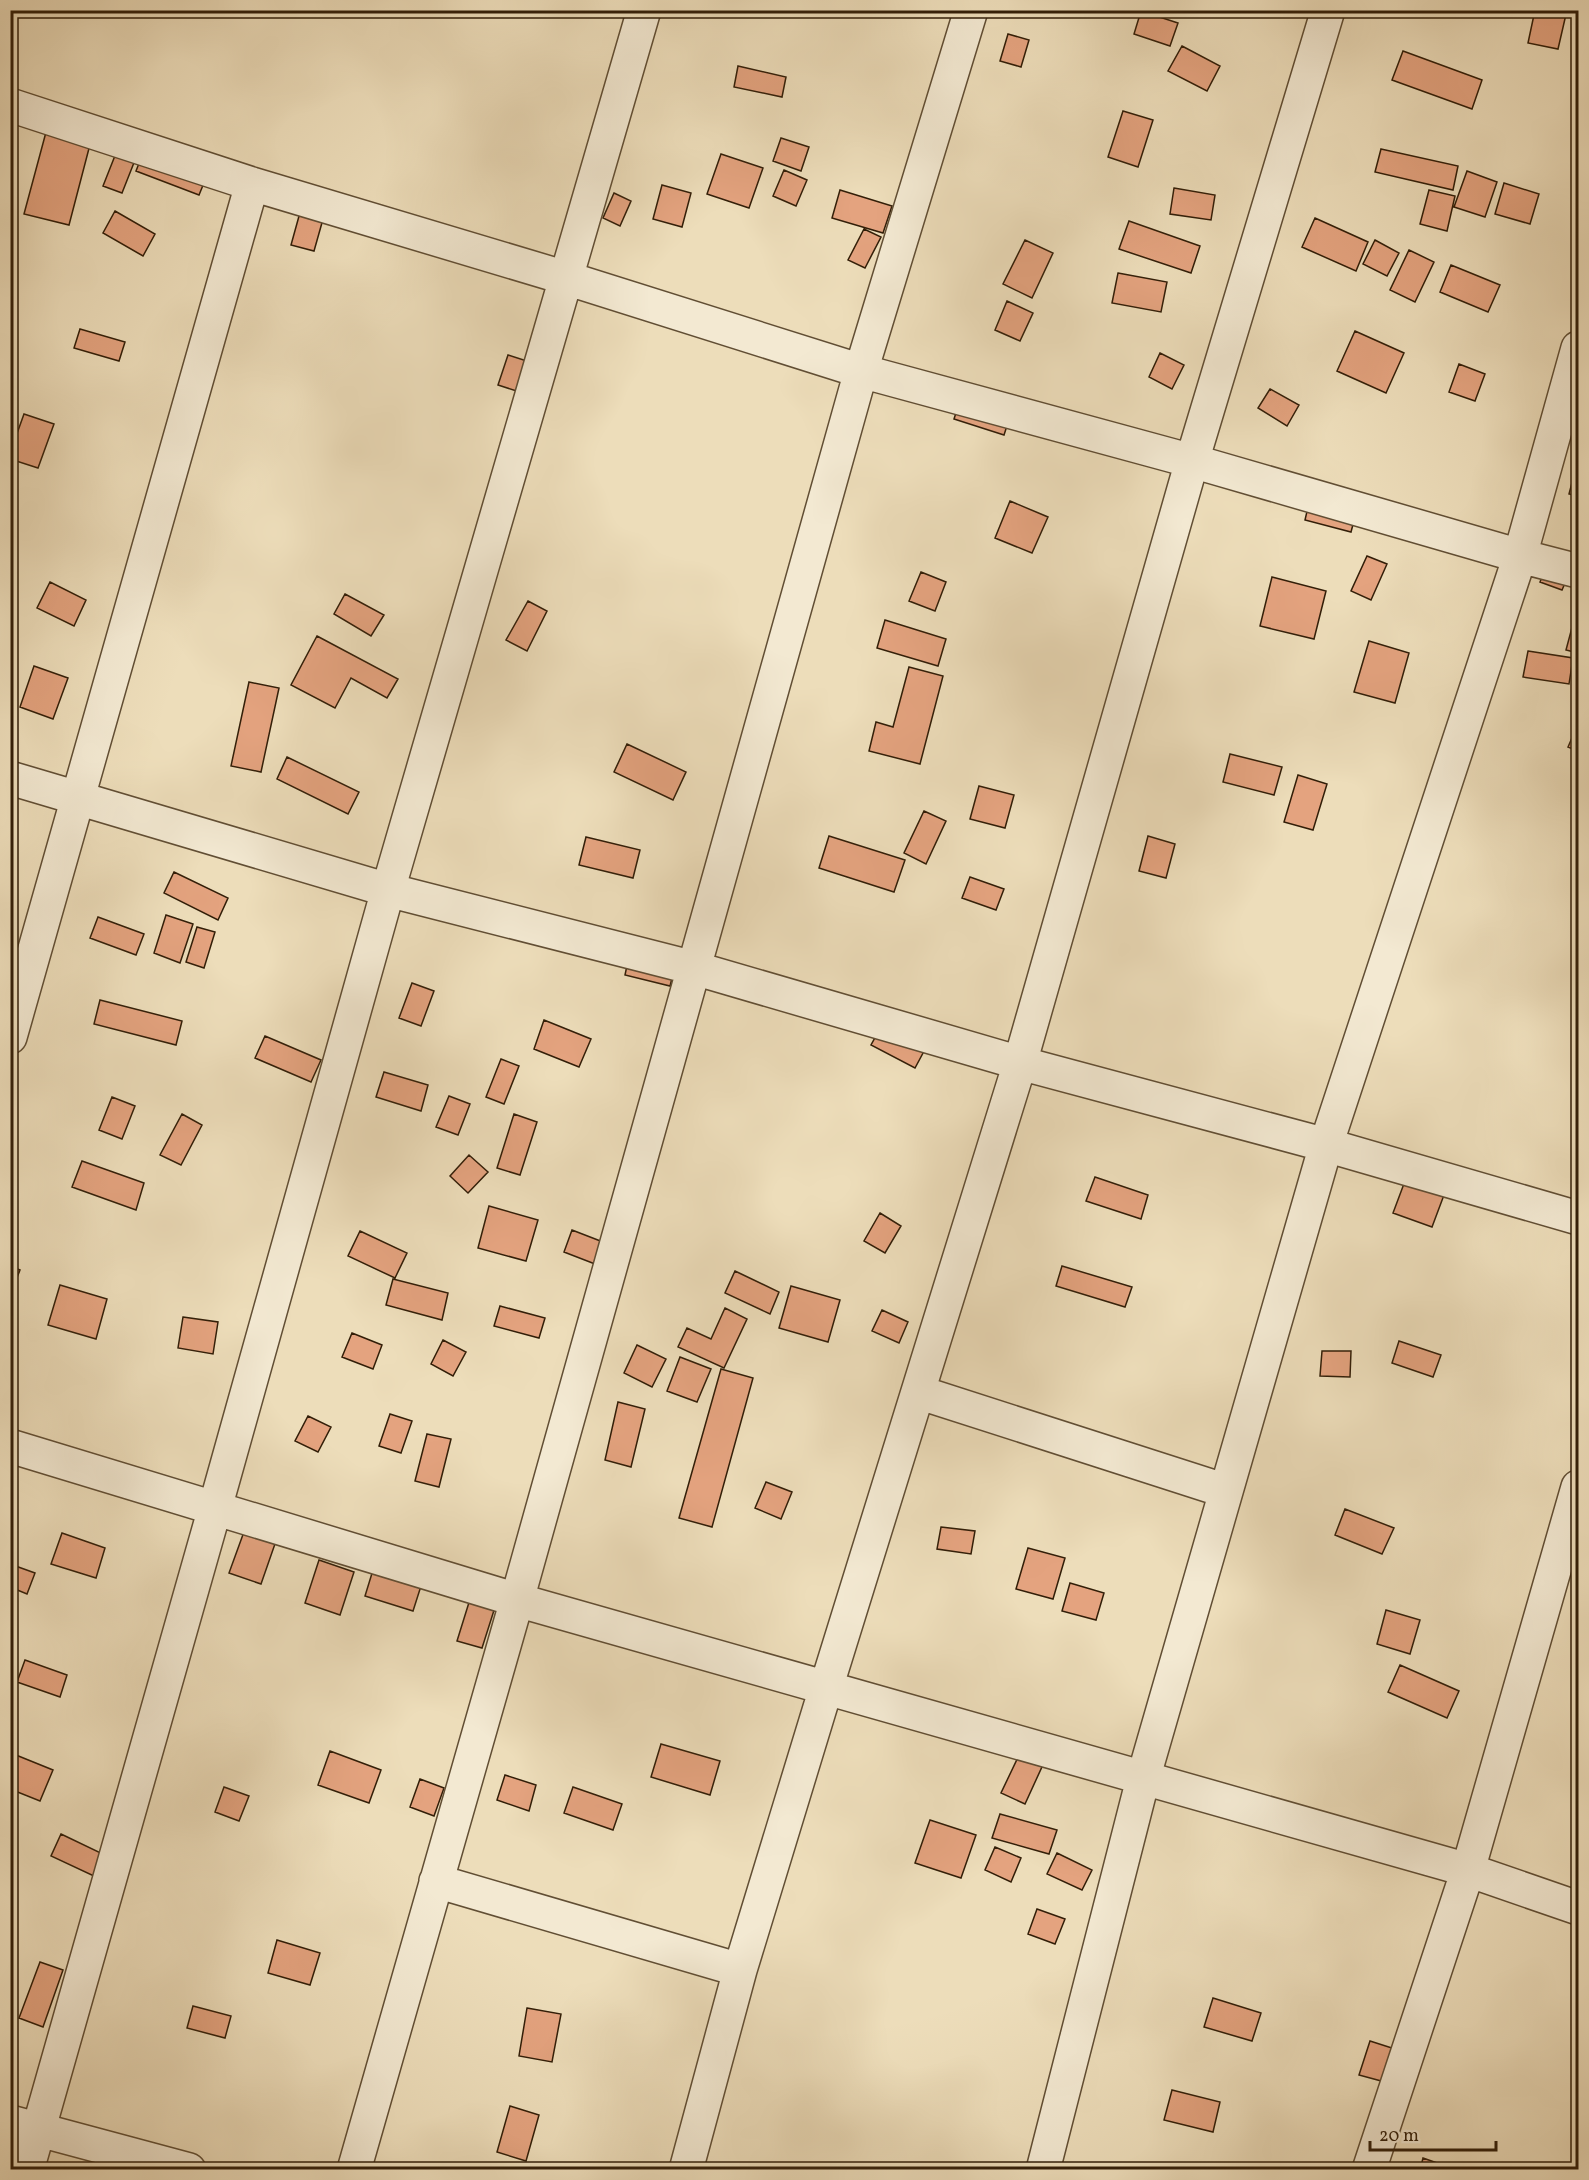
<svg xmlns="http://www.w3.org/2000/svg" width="1589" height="2180" viewBox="0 0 1589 2180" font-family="Vollkorn,serif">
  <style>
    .building { fill: #e4a37f; stroke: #321e08; stroke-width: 1.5 }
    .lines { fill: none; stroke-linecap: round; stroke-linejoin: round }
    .minor-casing { stroke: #614e34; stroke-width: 36 }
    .minor { stroke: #f3e9d2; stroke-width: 33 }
  </style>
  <rect width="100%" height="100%" fill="#edddba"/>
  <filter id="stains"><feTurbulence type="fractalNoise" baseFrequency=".00333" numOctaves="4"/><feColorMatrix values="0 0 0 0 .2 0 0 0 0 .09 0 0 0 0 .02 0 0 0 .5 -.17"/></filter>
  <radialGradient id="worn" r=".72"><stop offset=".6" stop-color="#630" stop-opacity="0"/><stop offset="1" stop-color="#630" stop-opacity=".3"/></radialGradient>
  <path class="building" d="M1535,10H1567L1558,49L1528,43Z
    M1141,11L1178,23L1170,46L1134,34Z
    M1008,34L1029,40L1021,67L1000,61Z
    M1182,46L1220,66L1207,91L1168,71Z
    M1403,51L1482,80L1472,109L1392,80Z
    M738,66L786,77L782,97L734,87Z
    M1123,111L1153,120L1138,167L1108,157Z
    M49,121L93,133L69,225L24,214Z
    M781,138L809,147L801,171L773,161Z
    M120,143L139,150L122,193L103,186Z
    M145,148L208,173L199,195L136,171Z
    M1381,149L1458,166L1453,190L1375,172Z
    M721,154L763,168L749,208L707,194Z
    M784,170L807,180L796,206L773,196Z
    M1467,171L1497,182L1485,217L1454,207Z
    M1504,183L1539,194L1530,224L1495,214Z
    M662,185L691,193L682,227L653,219Z
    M1174,188L1215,195L1211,220L1170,214Z
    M840,190L892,206L883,233L832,218Z
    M1429,190L1455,196L1447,231L1420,224Z
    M614,193L631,201L620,226L603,218Z
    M304,198L327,205L314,251L291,245Z
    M115,211L155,234L143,256L103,233Z
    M1315,218L1368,242L1356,271L1302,247Z
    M1129,221L1200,246L1191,273L1119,249Z
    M864,229L881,237L865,268L848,260Z
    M1025,240L1053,253L1032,298L1003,284Z
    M1375,240L1399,253L1387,276L1363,264Z
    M1409,250L1434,262L1415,302L1390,290Z
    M1451,265L1500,285L1488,312L1440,292Z
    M1118,273L1167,282L1161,312L1112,303Z
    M1007,301L1033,313L1020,341L995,330Z
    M80,329L125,342L119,361L74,348Z
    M1355,331L1404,353L1386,393L1337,371Z
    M1160,353L1184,365L1172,389L1149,377Z
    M508,355L533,363L523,393L498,385Z
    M1459,364L1485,374L1475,401L1449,392Z
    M964,388L1014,404L1004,435L954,419Z
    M1270,389L1299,405L1287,426L1258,408Z
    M24,414L54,424L38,468L10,459V453Z
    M1578,460V496L1569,494Z
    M1312,490L1359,502L1351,532L1305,520Z
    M1010,501L1048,517L1032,553L995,538Z
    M1367,556L1387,564L1371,600L1351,591Z
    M1550,558L1572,567L1562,590L1540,582Z
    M921,572L946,582L935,611L909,601Z
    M1272,577L1326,591L1314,639L1260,626Z
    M50,582L86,600L74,626L37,608Z
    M345,594L384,615L371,636L334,614Z
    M528,601L547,611L527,651L506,640Z
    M1578,605V653L1566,650Z
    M885,620L946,639L938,666L877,648Z
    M317,636L398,679L387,698L351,678L335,708L291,685Z
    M1369,641L1409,653L1395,703L1354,692Z
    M1528,651L1573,658L1569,684L1523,677Z
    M34,666L68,678L53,719L20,707Z
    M909,667L943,676L920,764L869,751L876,722L893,727Z
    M249,682L279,688L261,772L231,766Z
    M1578,724V751L1568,747Z
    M627,744L686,772L673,800L614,772Z
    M1230,754L1282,767L1274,795L1223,782Z
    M287,757L359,792L348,814L277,779Z
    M1298,775L1327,784L1313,830L1284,822Z
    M979,786L1014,795L1005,828L970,819Z
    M924,811L946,821L926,864L904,853Z
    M829,836L905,860L894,892L819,868Z
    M1148,836L1175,844L1166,878L1139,871Z
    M586,837L640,850L633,878L579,865Z
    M174,872L228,898L218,920L164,893Z
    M970,877L1004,889L996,910L962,898Z
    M166,915L193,924L180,963L154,953Z
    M98,917L144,934L136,955L90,938Z
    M197,927L215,932L204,968L186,962Z
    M629,956L675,967L670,986L625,975Z
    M412,983L434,991L421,1026L399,1018Z
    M100,1000L182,1021L176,1045L94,1024Z
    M887,1016L931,1038L915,1068L871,1045Z
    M544,1020L591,1039L579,1067L534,1049Z
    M265,1036L321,1060L311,1082L255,1058Z
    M501,1059L519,1066L504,1104L486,1097Z
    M384,1072L428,1085L421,1111L376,1097Z
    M449,1096L470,1104L458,1135L436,1127Z
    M112,1097L135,1106L122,1139L99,1130Z
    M182,1114L202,1125L181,1165L160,1155Z
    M514,1114L537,1122L520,1175L497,1168Z
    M469,1155L488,1172L468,1193L450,1176Z
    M82,1161L144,1183L136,1210L72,1187Z
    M1408,1173L1447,1187L1432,1227L1393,1213Z
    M1095,1177L1148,1195L1141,1219L1086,1201Z
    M489,1206L538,1220L526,1261L478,1248Z
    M880,1213L901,1226L885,1253L864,1241Z
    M572,1230L603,1242L595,1264L564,1252Z
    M360,1231L407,1253L395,1278L348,1256Z
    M10,1266L20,1270L10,1295Z
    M1062,1266L1132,1287L1125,1307L1056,1286Z
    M735,1271L779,1292L770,1314L725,1293Z
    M393,1279L448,1293L442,1320L386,1305Z
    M60,1285L107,1299L96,1339L48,1325Z
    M791,1286L840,1300L828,1342L779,1328Z
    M500,1306L545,1318L539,1338L494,1326Z
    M725,1308L747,1319L724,1368L678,1347L687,1328L711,1339Z
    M882,1310L908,1322L899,1343L872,1331Z
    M183,1317L218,1322L213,1354L178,1348Z
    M352,1333L382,1345L373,1369L342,1357Z
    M10,1338L16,1340L10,1359Z
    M443,1340L466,1352L453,1376L431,1364Z
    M1399,1341L1441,1355L1433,1377L1392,1363Z
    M637,1345L666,1359L652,1387L624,1373Z
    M1322,1351H1351L1350,1377L1320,1376Z
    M680,1357L711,1369L697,1402L667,1391Z
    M721,1369L753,1378L712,1527L679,1518Z
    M618,1402L645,1409L631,1467L605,1460Z
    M390,1414L412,1421L401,1453L379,1446Z
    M308,1416L331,1427L318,1452L295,1441Z
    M427,1434L451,1439L439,1487L415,1481Z
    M766,1482L792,1492L781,1519L755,1508Z
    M1345,1509L1394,1528L1382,1554L1335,1535Z
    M941,1527L975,1531L971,1554L937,1549Z
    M245,1529L276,1541L261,1584L229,1573Z
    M62,1533L105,1548L96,1578L51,1564Z
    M1028,1548L1065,1558L1053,1599L1016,1589Z
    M319,1560L354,1572L340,1615L305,1603Z
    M10,1564L35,1573L27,1594L10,1587Z
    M373,1570L421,1586L413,1611L365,1596Z
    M1070,1583L1104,1593L1096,1620L1062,1611Z
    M471,1596L496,1604L482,1648L457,1641Z
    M1386,1610L1420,1620L1410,1654L1377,1644Z
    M25,1660L67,1675L60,1697L17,1682Z
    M1400,1665L1459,1691L1447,1718L1388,1692Z
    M1029,1734L1052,1745L1025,1804L1001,1793Z
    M661,1744L720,1761L710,1795L651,1777Z
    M330,1751L381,1770L369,1803L318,1785Z
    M11,1753L53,1770L40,1801L10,1789Z
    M505,1775L536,1785L529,1811L497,1800Z
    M420,1779L444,1788L434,1816L410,1807Z
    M224,1787L249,1796L239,1821L215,1812Z
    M573,1787L622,1804L613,1830L564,1813Z
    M1000,1814L1057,1830L1049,1854L992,1838Z
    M930,1820L976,1835L961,1878L915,1863Z
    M61,1834L105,1855L96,1877L51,1856Z
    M995,1847L1021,1858L1011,1882L985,1870Z
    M1057,1853L1092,1870L1082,1890L1047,1874Z
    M1037,1909L1065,1919L1055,1944L1028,1934Z
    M277,1940L320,1953L310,1985L268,1973Z
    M40,1962L63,1970L43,2027L19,2018Z
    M1213,1998L1261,2013L1252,2041L1204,2027Z
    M193,2006L231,2016L225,2038L187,2028Z
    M527,2008L561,2014L552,2062L519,2056Z
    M1370,2041L1395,2049L1385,2082L1359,2075Z
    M1172,2090L1220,2102L1213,2132L1164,2120Z
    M510,2106L539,2115L526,2161L497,2152Z
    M10,2121L21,2124L12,2154H10Z
    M1423,2158L1457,2170H1420Z"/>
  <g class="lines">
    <defs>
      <path id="minor" d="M10,105L252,184L566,278L861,371L1192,461L1520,556L1578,571
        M10,778L388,890L694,968L1020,1063L1326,1145L1578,1218
        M10,1037L252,184
        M918,1392L1226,1491
        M10,1446L517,1600L1468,1870L1578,1908
        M436,1881L740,1970
        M10,2122L189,2170
        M27,2170L215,1508L388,890L644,10
        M354,2170L517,1600L861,371L971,10
        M686,2170L740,1970L826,1688L1020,1063L1192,461L1328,10
        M1043,2170L1143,1779L1326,1145L1520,556L1578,348
        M1369,2170L1468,1870L1578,1487"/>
    </defs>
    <use href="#minor" class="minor-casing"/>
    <use href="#minor" class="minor"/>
  </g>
  <rect width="1589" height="2180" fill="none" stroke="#edddba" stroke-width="36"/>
  <rect x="12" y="12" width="1565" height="2156" fill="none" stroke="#321e08" stroke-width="3"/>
  <rect x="18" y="18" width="1553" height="2144" fill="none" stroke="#321e08" stroke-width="1.5"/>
  <path d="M1370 2141v9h126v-9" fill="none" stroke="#321e08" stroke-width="3"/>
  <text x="1379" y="2141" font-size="18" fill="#321e08" stroke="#f3e9d2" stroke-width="4.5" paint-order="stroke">20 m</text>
  <rect width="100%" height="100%" filter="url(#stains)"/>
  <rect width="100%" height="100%" fill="url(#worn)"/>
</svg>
